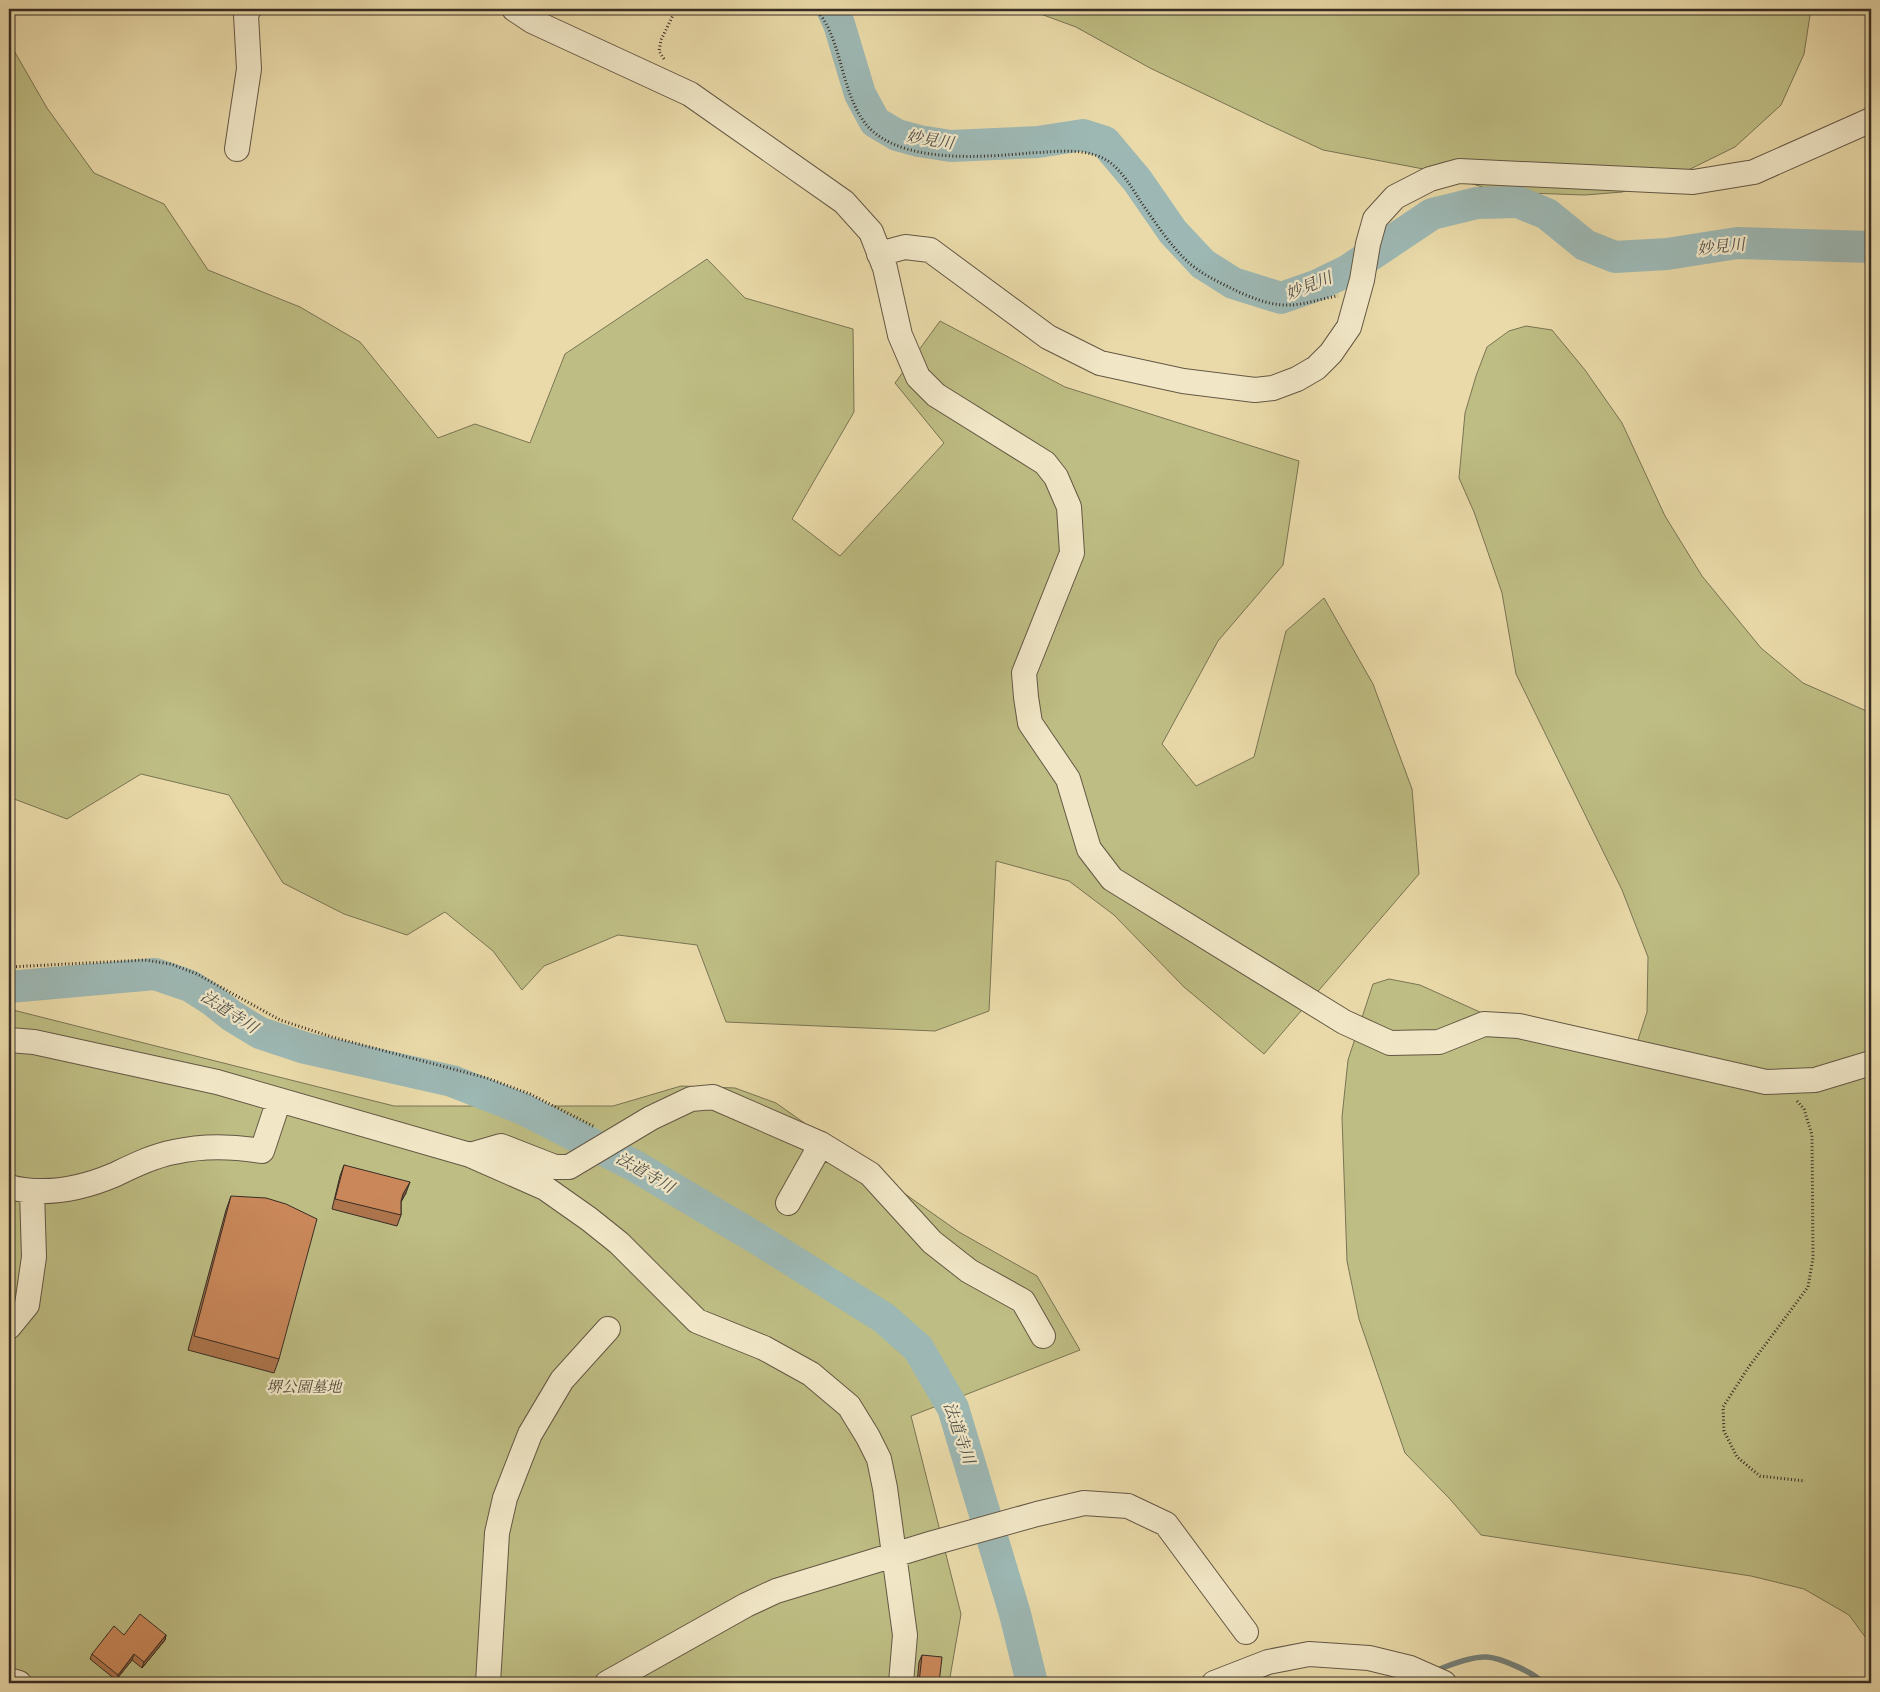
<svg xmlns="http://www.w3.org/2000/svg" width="1880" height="1692" viewBox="0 0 1880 1692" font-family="'IM FELL DW Pica','Noto Serif JP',serif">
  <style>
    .green { fill: #bebd83; stroke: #7a7454 }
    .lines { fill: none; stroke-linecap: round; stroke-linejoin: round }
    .stream { stroke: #74807a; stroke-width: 5.5 }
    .river { stroke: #9db8b4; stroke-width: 32 }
    .minor-casing { stroke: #645845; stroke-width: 26 }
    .path { stroke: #372c24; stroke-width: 3; stroke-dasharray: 1 2.5; stroke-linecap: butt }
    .minor { stroke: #f1e7c7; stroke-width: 24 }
    .wall { fill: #ae754d; stroke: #372c24 }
    .shaded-wall { fill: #8d5f3f; stroke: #372c24 }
    .building { fill: #ca885a; stroke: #372c24 }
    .labels { text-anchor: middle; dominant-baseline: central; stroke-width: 4.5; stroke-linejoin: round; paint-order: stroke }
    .park-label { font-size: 15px; font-style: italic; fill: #524937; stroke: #f1e7c7 }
    .water-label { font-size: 16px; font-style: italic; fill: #504f48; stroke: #f1e7c7 }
  </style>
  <rect width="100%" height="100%" fill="#eadaa9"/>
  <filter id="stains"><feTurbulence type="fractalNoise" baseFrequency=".004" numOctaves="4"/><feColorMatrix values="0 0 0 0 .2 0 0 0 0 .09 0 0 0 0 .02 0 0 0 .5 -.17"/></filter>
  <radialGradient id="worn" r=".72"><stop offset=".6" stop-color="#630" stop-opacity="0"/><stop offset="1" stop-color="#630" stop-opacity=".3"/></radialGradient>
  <path class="green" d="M1027,9H1811L1804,54L1781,105L1735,147L1674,177L1622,192L1585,195L1497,192L1434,171L1323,150L1267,124L1150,68L1076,27Z
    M9,42L47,108L94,173L164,204L208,270L300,307L360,342L438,438L475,424L530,443L565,354L707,259L745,298L853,329L854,412L792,519L840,556L944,443L895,383L940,321L1065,387L1299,461L1283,565L1218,641L1162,744L1196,786L1254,757L1286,631L1324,598L1373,684L1412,789L1419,874L1264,1054L1184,987L1114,915L1069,881L996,861L989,1011L935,1031L726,1022L697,945L618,935L544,966L522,990L493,951L445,912L407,935L344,914L283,883L229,795L141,774L67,819L9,797Z
    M1526,326L1552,330L1585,370L1622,423L1665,516L1702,576L1761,648L1803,683L1871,713V1645L1849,1615L1804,1589L1751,1576L1481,1535L1449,1498L1405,1453L1359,1319L1347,1261L1342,1117L1348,1060L1373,984L1389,979L1420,985L1502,1022L1621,1049L1638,1040L1647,1012L1648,957L1622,890L1516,674L1502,593L1474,512L1459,478L1465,413L1476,376L1487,347L1509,331Z
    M9,1009L394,1106H613L681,1086L735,1088L776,1103L959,1232L1037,1276L1080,1350L911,1416L961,1614L949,1683H9Z"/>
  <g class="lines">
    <path class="stream" d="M1435,1671C1449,1665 1471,1656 1487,1657C1501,1658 1535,1673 1543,1683"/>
    <path class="river" d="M832,9L839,24L860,94L875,122L897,135L919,141L951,146L1038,142L1083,135L1105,142L1137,180L1173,232L1203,264L1233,283L1281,298L1318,285L1347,271L1432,214L1477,203L1518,202L1547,214L1585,245L1615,257L1667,254L1737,243L1871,247
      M9,987L155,974L190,986L212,1000L232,1016L260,1033L305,1048L452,1081L523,1109L635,1166L758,1239L884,1318L918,1348L953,1408L1015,1614L1032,1683"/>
    <defs>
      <path id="minor" d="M514,9L532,21L690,94L844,202L871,232L885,268L900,335L918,377L936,395L1045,463L1056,477L1069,507L1072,553L1024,673L1026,697L1030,723L1068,779L1089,849L1112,879L1344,1022L1390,1043L1439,1042L1484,1024L1519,1026L1766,1082L1815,1080L1871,1063
        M237,149L249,69L246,15L249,9
        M879,254L905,247L930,250L1048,337L1100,363L1183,381L1255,390L1273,388L1297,379L1316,368L1331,353L1349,327L1362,280L1368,244L1375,219L1395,197L1430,179L1459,171L1693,182L1754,172L1871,120
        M9,1040L34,1042L217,1082L470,1155L545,1188L589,1219L619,1243L697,1321L764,1348L811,1374L849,1406L868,1437L879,1459L885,1488L905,1635L901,1683
        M470,1155L501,1146L555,1167H569L651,1118L691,1099L713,1097L821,1144L870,1174L932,1242L969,1271L1023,1301L1043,1336
        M9,1187C44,1196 81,1189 114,1175C133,1166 153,1156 174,1152C204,1145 232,1146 262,1151L279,1100
        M788,1203L821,1144
        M9,1327L27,1305L34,1257L32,1191
        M9,1680L19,1683
        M488,1683L497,1533L505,1498L530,1434L562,1380L608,1329
        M607,1683L746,1605L776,1591L933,1543L1037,1514L1084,1503L1128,1506L1166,1524L1246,1632
        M1214,1683L1268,1662L1309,1654L1369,1658L1410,1668L1444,1683"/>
    </defs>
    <use href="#minor" class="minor-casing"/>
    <path class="path" d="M817,9C821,16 827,24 830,32C844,63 847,112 876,134C914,163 985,157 1030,153C1053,152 1076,148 1098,156C1118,163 1130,185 1141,202C1155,222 1169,244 1187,261C1202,275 1221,283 1239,292C1255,299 1272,306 1290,305C1305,305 1322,298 1338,296
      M664,59L659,51L661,40L676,9
      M9,967L145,960L171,964L197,974L280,1020L332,1037L487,1078L530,1094L595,1127
      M1797,1101L1804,1109L1812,1135L1813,1258L1808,1287L1748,1368L1723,1407L1724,1431L1737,1457L1760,1476L1805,1481"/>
    <use href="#minor" class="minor"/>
  </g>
  <path class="wall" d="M344,1165L406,1193L401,1202V1215L397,1226L332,1209L340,1176Z
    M231,1196L279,1359L274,1373L188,1350L226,1210Z
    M124,1635H166L165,1640L142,1668L132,1660L116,1680L90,1659L92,1654Z
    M922,1655L939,1683H917L919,1662Z"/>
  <path class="shaded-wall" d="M410,1182L406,1193L399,1205L403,1194Z
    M166,1635L165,1640L142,1668L144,1662Z
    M134,1654L132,1660L116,1680L118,1675Z"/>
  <path class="building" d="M344,1165L410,1182L403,1194L401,1201V1215L335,1199Z
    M231,1196L266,1198L286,1204L317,1219L279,1359L194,1336Z
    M140,1614L166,1635L144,1662L134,1654L118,1675L92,1654L114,1626L124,1635Z
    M922,1655L942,1657L939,1683H919Z"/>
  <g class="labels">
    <g class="park-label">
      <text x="304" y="1387">堺公園墓地</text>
    </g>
    <g class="water-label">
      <text transform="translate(930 140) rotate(9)">妙見川</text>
      <text transform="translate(1721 247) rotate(-6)">妙見川</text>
      <text transform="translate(1309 286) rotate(-22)">妙見川</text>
      <text transform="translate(229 1012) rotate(33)">法道寺川</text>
      <text transform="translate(645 1173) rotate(30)">法道寺川</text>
      <text transform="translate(959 1433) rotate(71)">法道寺川</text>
    </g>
  </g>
  <rect width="1880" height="1692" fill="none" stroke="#eadaa9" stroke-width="30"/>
  <rect x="10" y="10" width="1860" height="1672" fill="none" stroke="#372c24" stroke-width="2.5"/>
  <rect x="15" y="15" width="1850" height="1662" fill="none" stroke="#372c24"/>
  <rect width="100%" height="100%" filter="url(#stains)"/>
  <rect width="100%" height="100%" fill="url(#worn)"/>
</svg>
